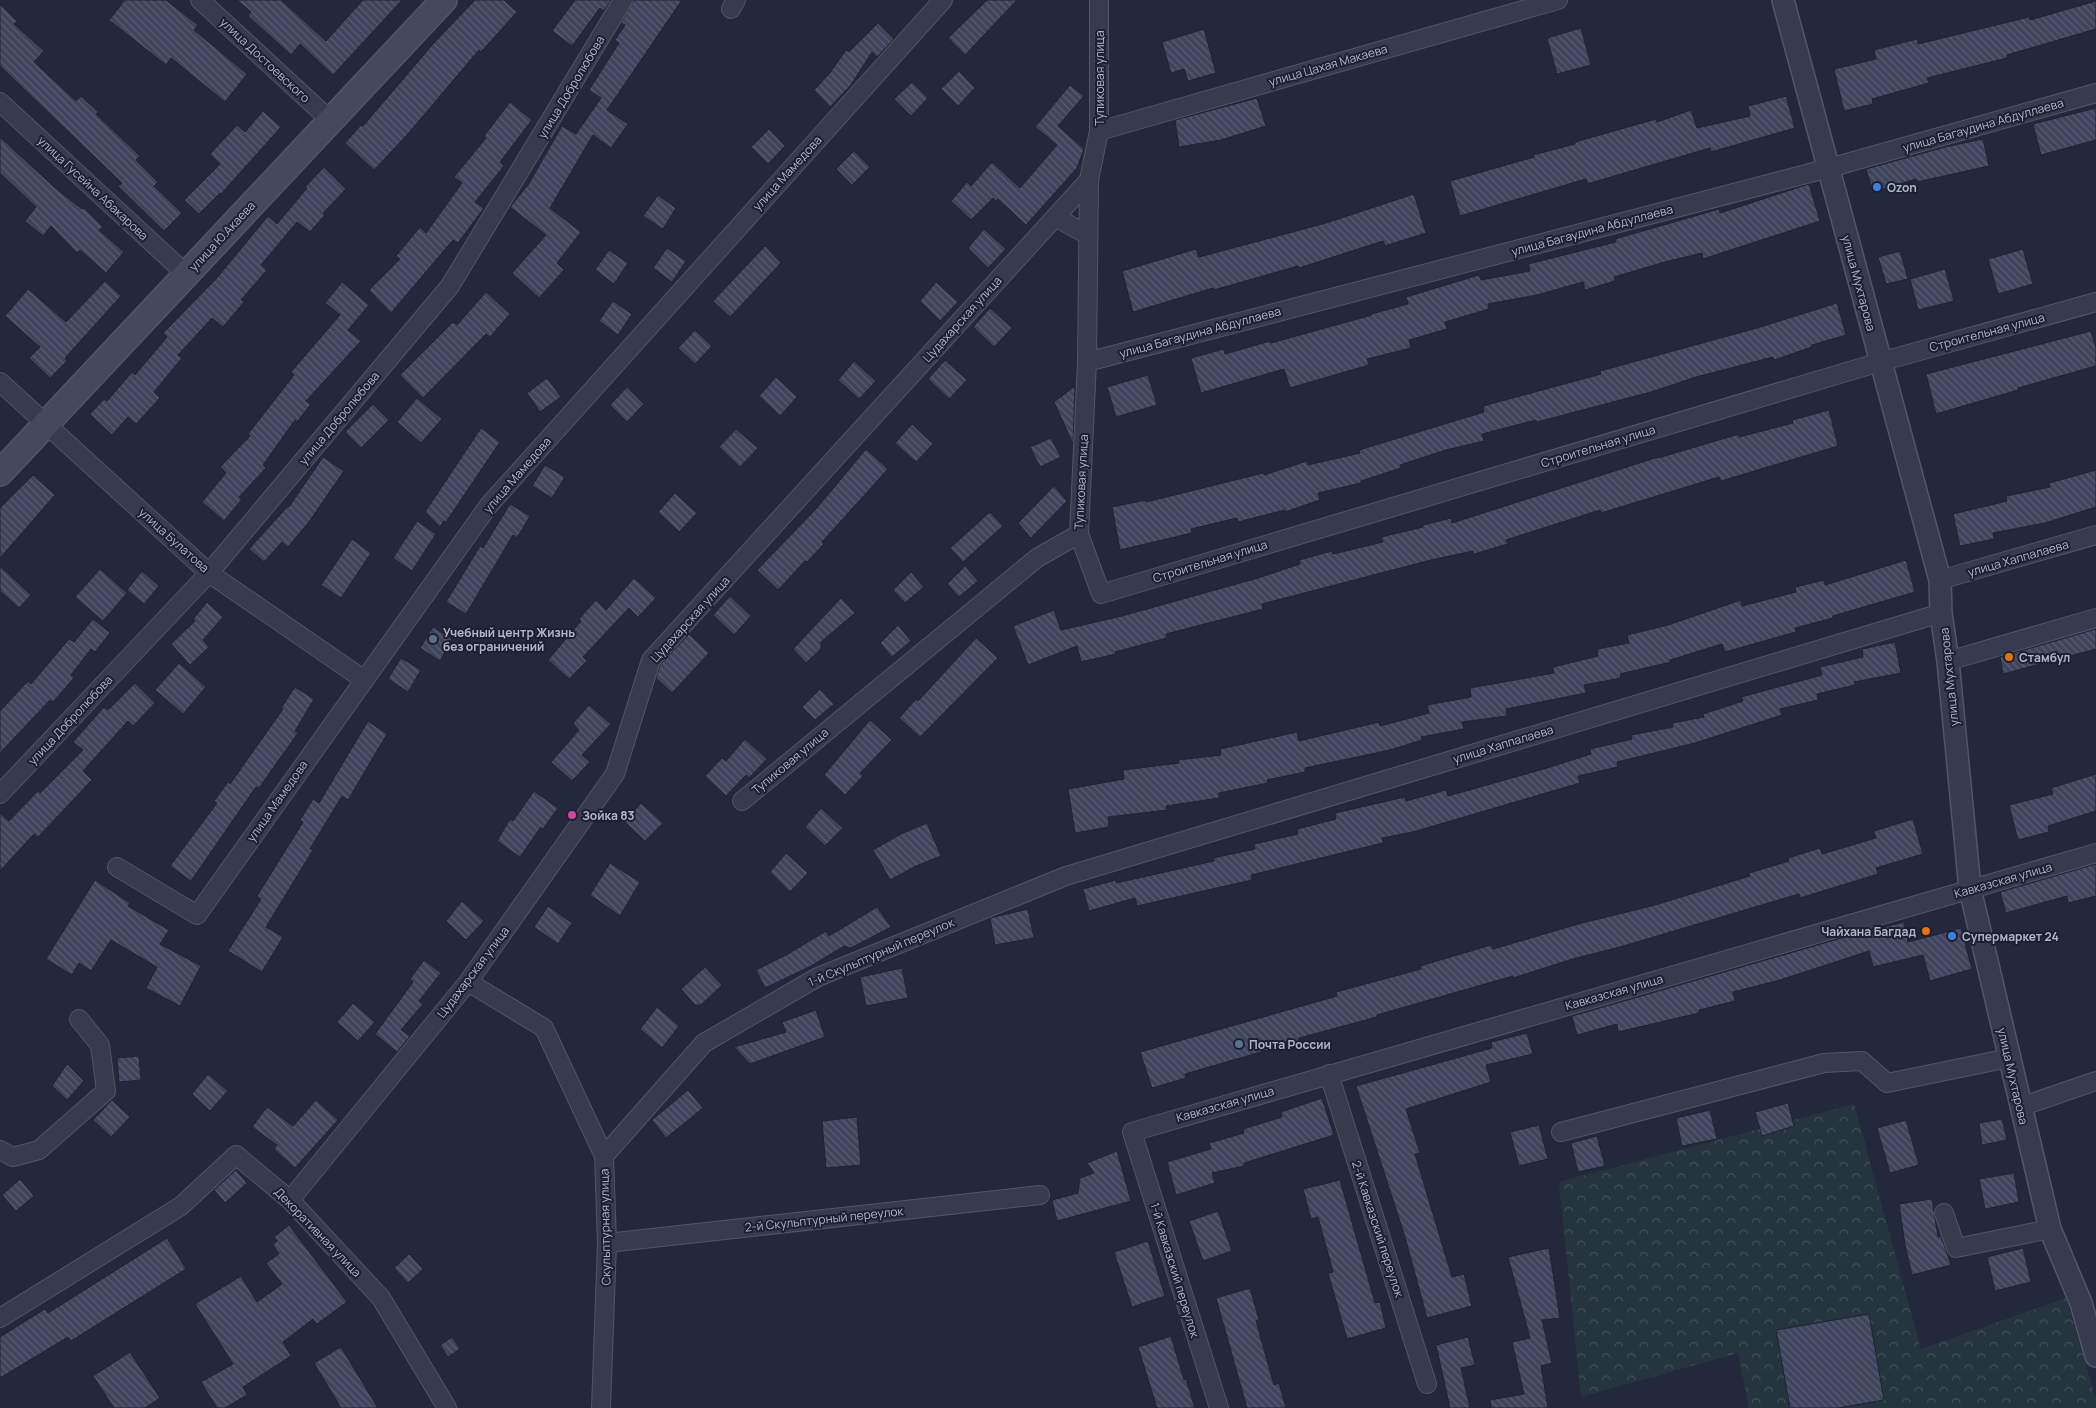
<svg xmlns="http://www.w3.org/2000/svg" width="2096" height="1408" viewBox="0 0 2096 1408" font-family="Manrope,sans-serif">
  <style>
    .forest { fill: url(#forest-crowns) }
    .building { fill: url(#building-back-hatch); stroke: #1e2234 }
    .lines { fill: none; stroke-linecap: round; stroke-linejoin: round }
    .minor-casing { stroke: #525668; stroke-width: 20 }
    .tertiary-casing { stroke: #525668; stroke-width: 24 }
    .secondary-casing { stroke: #525668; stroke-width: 28 }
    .minor { stroke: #373b4d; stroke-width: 18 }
    .tertiary { stroke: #373b4d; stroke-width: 21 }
    .secondary { stroke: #454960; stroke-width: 25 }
    .shop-dot { fill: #3f7fe0; stroke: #1c2032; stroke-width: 2 }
    .service-dot { fill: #5c6f8a; stroke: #1c2032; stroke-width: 2 }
    .food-dot { fill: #e8710a; stroke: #1c2032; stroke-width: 2 }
    .hotel-dot { fill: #d1479c; stroke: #1c2032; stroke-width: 2 }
    .labels { text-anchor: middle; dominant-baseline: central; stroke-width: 4; stroke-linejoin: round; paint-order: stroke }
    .street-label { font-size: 12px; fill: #b2b6c9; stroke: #1c2032 }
    .poi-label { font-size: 12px; font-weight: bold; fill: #b2b6c9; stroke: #1c2032; text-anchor: start }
  </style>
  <defs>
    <pattern id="forest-crowns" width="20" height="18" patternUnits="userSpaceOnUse" patternTransform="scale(1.25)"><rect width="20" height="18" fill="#25353e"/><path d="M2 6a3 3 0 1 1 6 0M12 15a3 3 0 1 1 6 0" fill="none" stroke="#425059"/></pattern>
    <pattern id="building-back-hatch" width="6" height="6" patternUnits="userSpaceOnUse" patternTransform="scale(1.25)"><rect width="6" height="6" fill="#3f445d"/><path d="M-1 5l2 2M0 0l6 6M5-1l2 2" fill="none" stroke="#585d73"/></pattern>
  </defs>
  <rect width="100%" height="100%" fill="#23283d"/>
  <path class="forest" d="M1854,1104L1921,1349L2066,1298L2096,1399V1408H1749L1738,1353L1581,1397L1559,1182Z"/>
  <path class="building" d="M125,0H166L198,25L194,30L247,74L225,102L171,58L166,65L109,20Z
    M237,0H281L326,41L363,0H402L333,75L300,44L291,55L248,16L251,12Z
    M475,0H504L517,12L481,52L479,50L407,135L374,170L345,143L361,125L363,126L433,44Z
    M575,0H611L604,11L600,8L572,46L552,31Z
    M634,0H682L607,110L628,124L611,148L593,135L550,208L581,232L557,263L564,270L539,298L512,273L546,235L510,207L528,185L562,126L576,134L601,98L589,90L619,43L615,40L625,25L621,23Z
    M987,0H1017L965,55L948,38Z
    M2096,1V29L2007,55V58L1927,78L1929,83L1872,99L1873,104L1844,111L1834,69L1876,59L1874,50L1917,39L1918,44L2029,17L2030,20Z
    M0,4L17,21L14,24L44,51L34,62L76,101L81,96L98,112L96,114L140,156L136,160L158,182L154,186L182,213L164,231L118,186L122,183L0,66Z
    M878,23L894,39L877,57L872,52L851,85L830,107L814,90L829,74L846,50L849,52Z
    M1581,28L1591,65L1557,74L1547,38Z
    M1204,29L1216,73L1188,81L1184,69L1171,73L1162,42Z
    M959,71L975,88L958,106L941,89Z
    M912,82L928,98L911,116L894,99Z
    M1070,85L1084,96L1058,126L1084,149L1077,168L1026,225L998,199L996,201L993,198L971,220L951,201L967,182L971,186L992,162L1020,188L1057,145L1035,127Z
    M1786,96L1795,128L1711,152L1710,148L1587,184L1586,179L1460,216L1450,181L1534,157L1533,155L1575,144V142L1656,119L1657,122L1691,110L1697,128L1750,116L1748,106Z
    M1257,98L1266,126L1221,140L1179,147L1175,120Z
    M510,102L532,120L500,162L504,166L475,202L484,208L458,243L453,240L391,313L369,290L400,259L396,256L420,227L426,233L462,183L454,177L486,138L484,136Z
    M2096,108V140L2041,155L2033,124Z
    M263,111L281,127L221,194L220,193L199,214L184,200L220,164L210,154L237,125L245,132Z
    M769,129L785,146L768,164L751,147Z
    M0,137L54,187L82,209L84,208L103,227L99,230L124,252L106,273L80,250L77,253L51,226L43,236L25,221L36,207L0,173Z
    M1983,139L1989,166L1917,182L1916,179L1873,192L1866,169L1945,147Z
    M854,151L870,167L852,185L836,169Z
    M324,167L346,189L323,213L325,215L310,232L297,222L261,265L267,270L241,300L244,302L223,327L212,318L178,355L182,358L154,392L160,398L136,424L128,417L112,435L90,414L104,399L107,401L132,372L135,375L167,337L163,333L216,279L268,216L277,224L307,188L305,187Z
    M1809,184L1820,221L1703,259L1702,253L1665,262L1614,277L1615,281L1585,290L1583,282L1537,295L1488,304L1489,309L1445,322L1447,329L1409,340L1411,348L1367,359L1369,365L1290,388L1284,369L1201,393L1191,358L1224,349L1225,354L1270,341L1271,343L1372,315L1371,314L1408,304L1406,297L1479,275L1481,280L1530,271L1528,264L1616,242L1615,239L1719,209L1720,213Z
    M1414,194L1426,233L1385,246L1383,241L1299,268L1298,266L1214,290L1213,288L1133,312L1122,271L1196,249L1199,257L1326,223Z
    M658,195L676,208L663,229L643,216Z
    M984,229L1006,249L988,268L968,248Z
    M765,246L781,263L730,317L713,301Z
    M667,248L686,261L672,282L653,268Z
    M2023,249L2033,284L1998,294L1988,259Z
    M609,250L628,263L614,284L595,270Z
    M1900,251L1908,279L1886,284L1878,257Z
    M1945,269L1954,301L1918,310L1910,279Z
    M105,281L121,296L65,358L67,361L50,378L29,358L40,347L5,316L28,289L66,322Z
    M342,282L369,305L348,330L361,341L306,401L311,404L297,422L295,420L263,465L266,468L239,497L242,499L224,521L202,502L226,473L220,467L250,436L248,434L294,375L291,372L340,315L325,303Z
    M936,282L958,302L940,321L920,301Z
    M486,292L510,314L490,337L486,334L423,398L400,375L453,322L457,325Z
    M613,301L632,314L618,335L599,321Z
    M1837,303L1846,335L1812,345V347L1774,360L1773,357L1696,377L1651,392L1537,422L1536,420L1482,434L1484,441L1446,450L1400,465L1401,468L1361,481V483L1318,493L1320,500L1285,512V510L1238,522L1237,518L1191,529L1192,533L1120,550L1112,507L1146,500V502L1263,473L1264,475L1307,461L1308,465L1360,453L1359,450L1484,412L1483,406L1601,374L1600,371L1757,328Z
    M990,308L1012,328L994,347L973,327Z
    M695,330L712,346L695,364L678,348Z
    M2091,331L2096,348V366L2018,388V390L1936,414L1926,374Z
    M945,360L967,380L949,399L928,379Z
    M854,361L876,381L859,399L838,380Z
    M1148,375L1157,405L1116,417L1107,387Z
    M776,377L797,397L780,416L759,396Z
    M547,378L561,397L540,412L527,393Z
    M1075,386L1073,444L1054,402Z
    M627,387L644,404L627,422L610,405Z
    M417,398L442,419L421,443L397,422Z
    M373,404L389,420L361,448L345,432Z
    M1829,410L1838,446L1721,481L1719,477L1601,513L1600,510L1506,540L1508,544L1474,554L1473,551L1431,560L1262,604L1263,609L1166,634L1167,638L1115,652L1116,654L1081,662L1077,646L1028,665L1013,626L1054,610L1061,630L1122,616L1258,578L1300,564L1299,560L1332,551L1333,554L1383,542L1381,537L1423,527V525L1451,518L1452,523L1658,457V458L1739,434V437L1793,423L1792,420Z
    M912,424L933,444L916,462L895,443Z
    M481,428L500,442L446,522L444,521L440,527L425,512Z
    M736,429L758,448L740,467L719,447Z
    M1051,438L1061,457L1040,467L1030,447Z
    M866,449L888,469L822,542L824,544L807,562L805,561L778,590L757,570L816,509Z
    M323,457L344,471L309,522L288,547L282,542L264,562L249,549L288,506L289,507Z
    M545,465L565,477L552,498L532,486Z
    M2096,470V507L2045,523L1993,533L1994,539L1960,546L1953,514L2007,501L2006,496L2050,487L2049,483Z
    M33,475L55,495L0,558V508Z
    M1054,486L1067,501L1031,538L1018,523Z
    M675,493L697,513L679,532L658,512Z
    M510,504L530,516L517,538L513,535L466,614L446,602L480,546L483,548Z
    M990,512L1003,526L963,562L950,548Z
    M417,521L436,534L412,571L393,558Z
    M352,539L371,553L341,598L321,585Z
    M1906,560L1915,592L1833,616V618L1795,628L1796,632L1725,652L1722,644L1670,660L1671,662L1620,674L1621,678L1584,685L1586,693L1506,709L1507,716L1462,722L1464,729L1421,737L1422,740L1390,750L1305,768V772L1267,780L1268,783L1219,793V798L1166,806L1167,810L1108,817L1109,827L1075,833L1068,789L1124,779L1123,770L1179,763L1178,760L1221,755L1220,749L1297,732L1299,741L1379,722L1380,726L1429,713L1427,705L1471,697L1470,688L1554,673L1553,667L1598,656L1597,649L1629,643L1627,635L1668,625L1741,600L1742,606L1796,592L1795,587L1824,580L1825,585Z
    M0,566L31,595L19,608L0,591Z
    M965,566L978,581L959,597L947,584Z
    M100,569L127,593L103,621L75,597Z
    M142,571L159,586L144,604L127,590Z
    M911,572L924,587L905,603L893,590Z
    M634,578L656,598L638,617L629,608L583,657L587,661L569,679L548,660L581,621L579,619L596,600L606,610Z
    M730,596L751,616L734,635L713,615Z
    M841,598L855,613L821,642V649L806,663L793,649Z
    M207,602L223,617L203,640L209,647L190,665L171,644L195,621L193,619Z
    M93,619L110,633L95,652L91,649L71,675L74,678L53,702L50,700L0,753V711L28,681L31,684L69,639L74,642Z
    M898,625L911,641L892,657L880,643Z
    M433,627L452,639L440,661L420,648Z
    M2096,629V649L2003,674L2000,657Z
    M689,634L709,653L672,693L656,678L660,665Z
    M976,638L998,658L920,737L899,718L916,699L918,701Z
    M1895,642L1901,673L1854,682L1855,685L1817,694L1818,700L1780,709L1782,715L1695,743L1617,762L1618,767L1578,776L1580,783L1413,832L1382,838L1383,843L1251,875L1252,880L1137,906L1135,898L1089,911L1083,889L1116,880V883L1214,861L1213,858L1255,849L1254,844L1298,834L1297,829L1336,819L1335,813L1405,797L1406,801L1446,790L1448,796L1547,768L1591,754L1590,749L1632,739L1631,735L1673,727L1672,723L1704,717L1703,714L1743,701L1741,697L1822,675L1820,667L1863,657L1862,649Z
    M401,658L421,670L408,692L388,679Z
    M179,663L206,687L183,714L155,690Z
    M135,683L155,703L133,726L128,721L83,771L92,780L38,837L34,834L0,871V813L9,821L38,791L40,793L83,750L73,742L104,707L108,710Z
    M295,687L314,699L295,731L298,733L259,788L256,787L191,881L170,866L217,803L214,801L228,782L230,784L283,709L281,708Z
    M820,689L834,704L815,720L802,707Z
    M589,705L611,724L582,755L590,762L572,781L551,762L579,730L573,723Z
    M870,720L892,740L860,773L863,776L845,795L824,775Z
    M368,721L387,734L348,800L342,796L310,849L313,850L266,927L283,937L262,972L228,951L261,899L257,896L303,822L300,820L313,799L319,803Z
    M745,739L767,759L749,778L746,775L726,796L705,776L722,758L726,761Z
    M2096,774V811L2048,826L2049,832L2018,840L2009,805L2053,794L2051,788Z
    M534,791L558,808L543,829L541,827L520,857L497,841L510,819L513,821Z
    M641,803L663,823L645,841L625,822Z
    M821,808L843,828L825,846L805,827Z
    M1913,819L1923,854L1876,868L1878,874L1800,898L1799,894L1620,947L1576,958L1513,978V976L1377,1015V1017L1299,1038V1041L1185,1074L1186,1078L1152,1088L1140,1052L1337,996L1336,992L1421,969L1420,966L1491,945L1493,949L1582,923L1655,905L1750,876L1749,873L1789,861L1788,858L1820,848L1822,854L1876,838L1874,831Z
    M927,823L941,856L916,866L890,880L873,850L901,834Z
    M786,853L808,873L790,892L770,872Z
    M610,863L640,882L620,916L590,895Z
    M2096,864V896L2068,903L2067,896L2006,913L2000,892Z
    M95,880L130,903L128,906L169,930L160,944L201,966L180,1006L146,988L157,967L111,940L91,971L79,963L72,975L46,959Z
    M462,901L484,921L466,940L446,921Z
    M548,906L572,923L558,944L534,927Z
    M877,907L891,927L851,948L844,946L811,966L765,988L756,970L788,954L826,931L829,936Z
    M1028,909L1034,938L995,945L990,918Z
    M1904,922L1908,942L1961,928L1972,969L1930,981L1923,955L1873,967L1869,951L1780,980L1733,992L1735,1001L1699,1010V1013L1618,1032L1617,1024L1577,1035L1572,1016L1852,935Z
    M424,960L441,973L419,1001L423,1004L401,1030L410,1036L397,1052L375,1034L413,982L410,979Z
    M705,967L722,985L701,1005H695L681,989Z
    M902,968L908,998L866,1006L860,977Z
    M353,1003L375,1022L358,1041L337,1022Z
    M657,1007L679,1026L662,1048L640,1029Z
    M816,1010L825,1037L750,1064L734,1047L786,1032L782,1022Z
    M1527,1033L1533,1054L1486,1065L1491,1082L1406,1109L1420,1153L1415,1154L1452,1277L1464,1274L1472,1306L1427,1318L1405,1237L1356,1086L1492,1048L1491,1042Z
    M139,1056L141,1080L119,1082L117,1058Z
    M67,1064L84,1081L67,1100L52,1086Z
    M208,1074L228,1091L210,1111L192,1094Z
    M688,1090L703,1108L666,1138L652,1120Z
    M1322,1098L1334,1135L1244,1163V1166L1212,1173L1215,1183L1176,1195L1167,1162L1211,1149L1209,1143L1244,1133L1243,1129L1282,1117L1281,1112Z
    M112,1100L130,1117L111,1137L93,1120Z
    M316,1100L338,1120L295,1168L274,1149L277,1145L252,1127L267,1107L293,1126Z
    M1788,1103L1794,1126L1762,1136L1755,1112Z
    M1710,1110L1717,1139L1682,1146L1676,1118Z
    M857,1117L861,1165L826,1168L822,1121Z
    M2002,1119L2007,1140L1982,1145L1979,1123Z
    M1906,1120L1919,1165L1890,1173L1877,1128Z
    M1539,1125L1548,1159L1519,1166L1510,1132Z
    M1597,1136L1605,1166L1578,1172L1571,1143Z
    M1117,1151L1131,1201L1057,1221L1052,1200L1078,1193L1080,1178L1094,1173L1087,1163Z
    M236,1170L247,1183L225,1203L214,1190Z
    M2014,1173L2019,1202L1985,1209L1979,1179Z
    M20,1179L34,1196L16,1211L2,1195Z
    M1340,1180L1375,1303L1380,1302L1386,1328L1347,1339L1328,1273L1333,1272L1318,1217L1311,1219L1303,1189Z
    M1932,1199L1938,1237L1941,1236L1951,1265L1912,1275L1905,1245L1899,1204Z
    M1218,1211L1232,1251L1203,1261L1189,1221Z
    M289,1225L347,1302L317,1324L313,1319L283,1342L291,1356L243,1387L247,1395L225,1408H217L201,1382L233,1364L195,1304L241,1276L257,1302L282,1284L266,1263L279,1254L273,1245L277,1241L274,1237Z
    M167,1238L186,1269L71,1341L68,1337L0,1378V1337L45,1309L48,1313Z
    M1148,1241L1165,1296L1132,1307L1114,1252Z
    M1549,1248L1560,1318L1542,1320L1552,1363L1541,1366L1548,1408H1491L1490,1400L1524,1394L1512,1342L1530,1338L1508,1257Z
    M2023,1248L2031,1282L1995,1291L1987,1257Z
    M409,1254L423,1269L408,1283L394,1268Z
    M1250,1288L1259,1320L1256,1321L1274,1385L1279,1383L1286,1408H1247L1216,1298Z
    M1869,1314L1884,1400L1838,1408H1790L1776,1330Z
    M1171,1336L1184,1380L1186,1379L1195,1408H1157L1138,1347Z
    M452,1337L460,1349L448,1357L440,1345Z
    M1468,1337L1475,1365L1461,1368L1470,1408H1450L1436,1345Z
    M341,1347L378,1408H341L314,1363Z
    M130,1352L160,1398L145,1408H114L93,1376Z"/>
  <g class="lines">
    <defs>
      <path id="minor" d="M200,0L331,121
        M731,9L736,0
        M0,102L186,274
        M1099,131L1558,0
        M1055,217L1088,235
        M1087,362L1829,168L2096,93
        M0,382L209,573L363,679
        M1079,534L1101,594L1880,362L2096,302
        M1940,580L2096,535
        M1948,661L2096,618
        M0,794L209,573L450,286L623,0
        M742,801L1037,558L1079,534L1087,362L1089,180L1099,131V0
        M117,867L197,915L489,505L943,0
        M468,982L544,1028L604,1156L607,1243L601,1408
        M1329,1074L1427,1384
        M2020,1107L2096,1081
        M1561,1132L1824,1063L1862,1061L1887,1083L2009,1058
        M0,1150L13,1157L39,1150L106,1091L100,1045L79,1019
        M604,1156L704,1043L818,977L1066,876L1941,613
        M290,1200L468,982L615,774L651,660L1089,180
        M1944,1213L1956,1248L2050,1229
        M607,1243L1040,1195
        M0,1318L181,1206L236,1155L290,1200L381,1298L447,1408
        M1219,1408L1132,1132L2096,853"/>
      <path id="tertiary" d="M1783,0L1940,580L1941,613L1948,661L1970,889L2050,1229L2081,1303L2096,1356"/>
      <path id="secondary" d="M0,473L444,0"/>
    </defs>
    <use href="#minor" class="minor-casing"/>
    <use href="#tertiary" class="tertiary-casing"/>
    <use href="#secondary" class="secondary-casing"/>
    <use href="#minor" class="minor"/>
    <use href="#tertiary" class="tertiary"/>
    <use href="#secondary" class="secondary"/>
  </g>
  <g class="shop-dot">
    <circle cx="1877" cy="187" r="5"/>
    <circle cx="1952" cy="936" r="5"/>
  </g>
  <g class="service-dot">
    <circle cx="433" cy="639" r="5"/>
    <circle cx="1239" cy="1044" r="5"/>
  </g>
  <g class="food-dot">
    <circle cx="2009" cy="657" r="5"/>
    <circle cx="1926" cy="931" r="5"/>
  </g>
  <circle class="hotel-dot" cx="572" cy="815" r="5"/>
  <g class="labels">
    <g class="street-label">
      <text transform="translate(265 60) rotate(43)">улица Достоевского</text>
      <text transform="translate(1328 65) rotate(-16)">улица Цахая Макаева</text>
      <text transform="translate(1099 78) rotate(-90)">Тупиковая улица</text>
      <text transform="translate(571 87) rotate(-59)">улица Добролюбова</text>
      <text transform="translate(1983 125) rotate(-16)">улица Багаудина Абдуллаева</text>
      <text transform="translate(787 173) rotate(-48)">улица Мамедова</text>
      <text transform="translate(93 188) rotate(43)">улица Гусейна Абакарова</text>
      <text transform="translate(1592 230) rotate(-15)">улица Багаудина Абдуллаева</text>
      <text transform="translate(222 236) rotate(-47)">улица Ю.Акаева</text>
      <text transform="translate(1859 283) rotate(75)">улица Мухтарова</text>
      <text transform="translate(962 319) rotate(-48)">Цудахарская улица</text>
      <text transform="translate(1200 332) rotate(-15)">улица Багаудина Абдуллаева</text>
      <text transform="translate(1987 332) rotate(-15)">Строительная улица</text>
      <text transform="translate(339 418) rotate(-50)">улица Добролюбова</text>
      <text transform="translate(1598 446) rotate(-17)">Строительная улица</text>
      <text transform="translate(517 475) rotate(-49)">улица Мамедова</text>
      <text transform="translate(1081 482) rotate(-87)">Тупиковая улица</text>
      <text transform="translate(174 540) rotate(42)">улица Булатова</text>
      <text transform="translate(2018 558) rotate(-16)">улица Хаппалаева</text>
      <text transform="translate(1210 561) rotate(-17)">Строительная улица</text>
      <text transform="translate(690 619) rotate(-48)">Цудахарская улица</text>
      <text transform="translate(1949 677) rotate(-96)">улица Мухтарова</text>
      <text transform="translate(70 720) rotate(-47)">улица Добролюбова</text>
      <text transform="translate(1503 744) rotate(-17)">улица Хаппалаева</text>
      <text transform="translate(790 761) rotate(-40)">Тупиковая улица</text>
      <text transform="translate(277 801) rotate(-55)">улица Мамедова</text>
      <text transform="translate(2003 880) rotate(-16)">Кавказская улица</text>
      <text transform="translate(881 952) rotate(-23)">1-й Скульптурный переулок</text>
      <text transform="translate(473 972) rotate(-53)">Цудахарская улица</text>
      <text transform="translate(1614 992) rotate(-16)">Кавказская улица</text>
      <text transform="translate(2013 1076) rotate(77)">улица Мухтарова</text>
      <text transform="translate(1225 1104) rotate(-16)">Кавказская улица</text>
      <text transform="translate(824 1219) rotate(-6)">2-й Скульптурный переулок</text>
      <text transform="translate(605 1227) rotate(-91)">Скульптурная улица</text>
      <text transform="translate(1378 1229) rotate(72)">2-й Кавказский переулок</text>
      <text transform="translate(318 1232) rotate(46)">Декоративная улица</text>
      <text transform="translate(1175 1270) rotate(73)">1-й Кавказский переулок</text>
    </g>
    <g class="poi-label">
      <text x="1887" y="187">Ozon</text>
      <text x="443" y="632">Учебный центр Жизнь<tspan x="443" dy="14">без ограничений</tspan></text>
      <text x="2019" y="657">Стамбул</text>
      <text x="582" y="815">Зойка 83</text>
      <text x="1916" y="931" text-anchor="end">Чайхана Багдад</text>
      <text x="1962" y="936">Супермаркет 24</text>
      <text x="1249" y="1044">Почта России</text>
    </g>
  </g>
</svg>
